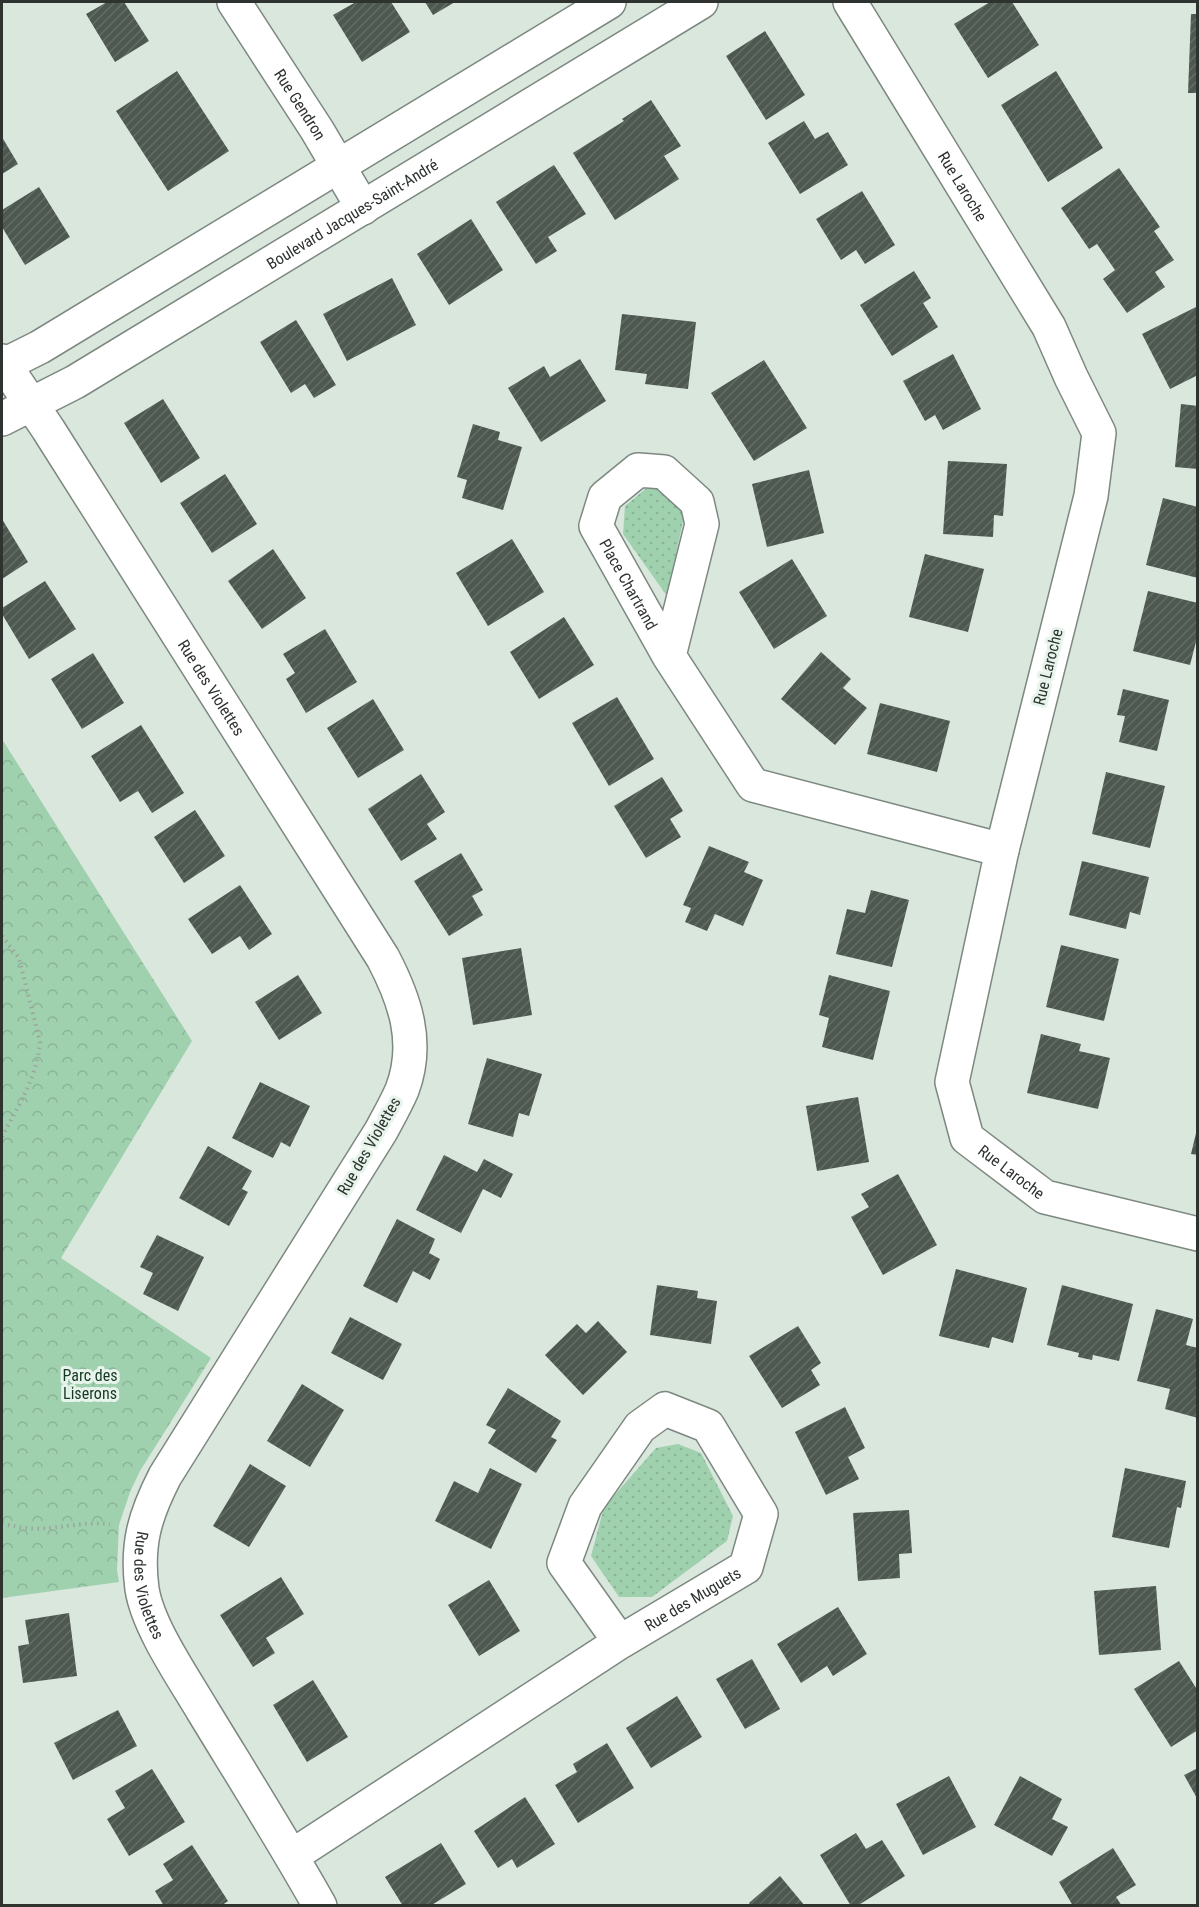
<svg xmlns="http://www.w3.org/2000/svg" width="1199" height="1907" viewBox="0 0 1199 1907" font-family="'Roboto Condensed',sans-serif">
  <style>
    .grass { fill: url(#grass-dots) }
    .park { fill: url(#park-crowns) }
    .building { fill: url(#building-hatch) }
    .lines { fill: none; stroke-linecap: round; stroke-linejoin: round }
    .minor-casing { stroke: #7c8880; stroke-width: 36 }
    .tertiary-casing { stroke: #7c8880; stroke-width: 36 }
    .path { stroke: #9ba59d; stroke-width: 4; stroke-dasharray: 1.5 4.5; stroke-linecap: butt }
    .minor { stroke: #fff; stroke-width: 33 }
    .tertiary { stroke: #fff; stroke-width: 33 }
    .labels { text-anchor: middle; dominant-baseline: central; stroke-width: 6; stroke-linejoin: round; paint-order: stroke }
    .street-label { font-size: 16px; fill: #2e332f; stroke: #e7f4eb }
    .park-label { font-size: 16px; fill: #153722; stroke: #e7f4eb }
  </style>
  <defs>
    <pattern id="grass-dots" width="8" height="8" patternUnits="userSpaceOnUse" patternTransform="scale(1.5)"><rect width="8" height="8" fill="#a0d1af"/><path d="M2 2h.1M6 6h.1" fill="none" stroke="#8ab497" stroke-width="1.8" stroke-linecap="round"/></pattern>
    <pattern id="park-crowns" width="20" height="18" patternUnits="userSpaceOnUse" patternTransform="scale(1.5)"><rect width="20" height="18" fill="#a0d1af"/><path d="M2 6a3 3 0 1 1 6 0M12 15a3 3 0 1 1 6 0" fill="none" stroke="#8ab497"/></pattern>
    <pattern id="building-hatch" width="6" height="6" patternUnits="userSpaceOnUse" patternTransform="scale(1.5)"><rect width="6" height="6" fill="#4d5850"/><path d="M-1 1l2-2M0 6l6-6M5 7l2-2" fill="none" stroke="#646d67"/></pattern>
  </defs>
  <rect width="100%" height="100%" fill="#dae7dd"/>
  <path class="grass" d="M649,486L667,492L685,512L667,596L623,534L625,506Z
    M678,1444L701,1453L733,1516L727,1541L652,1597H619L591,1556L604,1507L656,1448Z"/>
  <path class="park" d="M2,739L192,1041L61,1258L211,1358L140,1471L130,1492L119,1525L117,1570L119,1582L2,1598Z"/>
  <path class="building" d="M107,2H124L149,41L115,62L86,14Z
    M356,2H391L410,32L362,62L333,15Z
    M425,2H455L433,15Z
    M990,2H1012L1039,45L988,78L954,24Z
    M1191,14H1198V93H1188Z
    M765,31L805,95L766,120L726,56Z
    M177,71L229,151L168,191L116,111Z
    M1056,71L1103,148L1048,182L1001,105Z
    M651,100L681,146L664,156L679,179L615,220L573,153L624,121L622,119Z
    M804,121L815,139L828,132L848,165L800,194L768,143Z
    M2,137L18,164L2,174Z
    M554,165L586,214L548,237L557,251L536,264L496,202Z
    M1119,168L1160,227L1154,231L1174,260L1155,272L1165,287L1127,313L1103,279L1115,270L1097,244L1089,249L1061,208Z
    M39,187L70,237L25,265L2,227V210Z
    M862,191L895,245L865,264L856,250L841,260L816,219Z
    M471,219L503,270L449,305L417,254Z
    M914,271L931,298L923,303L938,327L892,356L860,305Z
    M392,278L416,325L347,361L323,314Z
    M1196,307L1198,375L1170,389L1142,334Z
    M622,314L696,322L688,389L645,384L647,374L615,370Z
    M296,320L336,385L314,398L305,384L291,393L260,342Z
    M953,354L981,409L943,430L935,415L925,421L903,381Z
    M580,359L606,401L541,442L508,388L544,366L550,377Z
    M764,360L807,428L754,461L711,393Z
    M163,399L200,458L161,483L124,423Z
    M1181,404L1198,406V469L1175,467Z
    M473,424L500,432L498,440L522,447L503,510L462,498L467,480L457,477Z
    M948,461L1007,464L1003,516L994,515L993,537L943,534Z
    M809,470L824,533L767,547L752,484Z
    M225,474L257,524L212,553L180,503Z
    M1163,498L1198,507V578L1146,565Z
    M2,519L28,562L2,579Z
    M512,539L544,592L488,626L456,573Z
    M273,549L306,598L262,629L228,581Z
    M925,554L984,569L968,632L909,617Z
    M792,559L827,616L774,649L739,592Z
    M45,581L76,629L29,659L2,614V608Z
    M1148,591L1198,603V634L1190,665L1133,651Z
    M564,617L594,665L539,699L510,652Z
    M325,629L357,682L306,713L286,679L295,673L283,654Z
    M821,652L851,679L843,688L867,708L835,745L781,699Z
    M93,653L124,703L82,729L51,679Z
    M1123,689L1169,700L1157,751L1119,742L1125,716L1117,715Z
    M617,697L654,759L609,786L572,723Z
    M373,699L404,750L358,778L327,728Z
    M880,703L950,721L937,772L867,754Z
    M141,725L184,793L152,813L138,791L120,802L91,756Z
    M1106,772L1165,786L1150,848L1092,834Z
    M421,774L445,812L427,824L437,839L401,861L368,809Z
    M662,777L683,811L670,819L681,837L646,858L614,806Z
    M195,810L225,856L184,883L154,837Z
    M709,846L749,862L744,872L763,880L743,926L715,914L707,931L685,922L691,908L683,905Z
    M461,853L483,890L472,896L483,915L449,936L414,881Z
    M1082,861L1149,877L1140,915L1130,912L1126,929L1069,915Z
    M240,885L272,934L249,950L240,936L212,954L188,919Z
    M871,890L909,900L892,967L836,954L847,909L865,913Z
    M1061,945L1119,959L1104,1021L1046,1007Z
    M521,948L532,1015L473,1025L462,958Z
    M298,975L322,1013L279,1040L255,1002Z
    M829,975L890,991L873,1060L822,1047L829,1018L819,1015Z
    M1041,1034L1081,1044L1079,1051L1110,1058L1098,1109L1027,1093Z
    M487,1058L542,1074L529,1116L519,1113L513,1137L468,1124Z
    M260,1082L310,1106L290,1147L281,1142L273,1158L232,1138Z
    M858,1097L869,1162L817,1171L806,1106Z
    M1197,1129H1198V1155L1191,1154Z
    M208,1146L252,1171L242,1189L248,1192L229,1226L179,1198Z
    M444,1155L477,1172L484,1159L513,1174L501,1198L483,1189L461,1233L416,1210Z
    M898,1174L937,1245L883,1275L851,1217L869,1207L861,1194Z
    M397,1219L435,1239L429,1253L440,1259L430,1280L413,1271L397,1303L363,1286Z
    M157,1235L204,1257L178,1311L143,1294L153,1273L140,1267Z
    M956,1269L1027,1288L1013,1343L992,1337L989,1348L939,1336Z
    M657,1285L698,1291L697,1298L717,1301L711,1344L650,1335Z
    M1062,1285L1133,1304L1119,1361L1093,1355L1092,1360L1078,1357L1079,1353L1047,1345Z
    M1156,1309L1193,1319L1186,1345L1198,1348V1418L1165,1409L1170,1389L1137,1381Z
    M350,1317L402,1344L383,1380L331,1353Z
    M598,1321L627,1352L583,1395L545,1355L577,1324L586,1333Z
    M798,1326L821,1363L811,1370L820,1385L782,1408L749,1356Z
    M302,1384L344,1410L310,1467L267,1441Z
    M508,1388L561,1421L551,1437L557,1440L536,1473L488,1443L496,1430L486,1425Z
    M845,1407L865,1448L848,1457L859,1479L826,1495L795,1432Z
    M250,1464L286,1486L249,1547L213,1526Z
    M490,1468L522,1484L491,1549L435,1521L454,1481L478,1493Z
    M1125,1468L1186,1481L1181,1508L1177,1507L1169,1548L1112,1537Z
    M909,1510L912,1553L899,1554L900,1578L858,1581L853,1513Z
    M281,1577L304,1614L266,1638L275,1653L253,1667L220,1615Z
    M489,1580L520,1631L479,1656L448,1605Z
    M1156,1586L1161,1650L1099,1655L1094,1591Z
    M838,1607L867,1654L833,1676L827,1666L801,1683L777,1644Z
    M69,1613L77,1676L23,1683L18,1646L29,1644L25,1620Z
    M752,1659L780,1709L745,1729L716,1679Z
    M1179,1661L1198,1691V1730L1171,1747L1134,1689Z
    M313,1680L348,1737L307,1762L273,1705Z
    M677,1696L702,1737L651,1768L626,1728Z
    M118,1710L137,1746L73,1780L54,1743Z
    M607,1743L634,1788L578,1823L555,1785L577,1772L573,1764Z
    M1198,1768V1800L1184,1775Z
    M152,1769L185,1822L129,1856L107,1819L125,1808L115,1791Z
    M949,1776L976,1827L923,1855L896,1804Z
    M1020,1776L1062,1799L1052,1819L1068,1827L1052,1856L994,1825Z
    M525,1797L555,1844L517,1868L512,1859L498,1868L474,1831Z
    M856,1833L866,1849L882,1840L905,1876L857,1906H851L820,1855Z
    M441,1843L466,1884L430,1906H403L385,1877Z
    M192,1845L228,1901L221,1906H164L155,1891L173,1880L163,1864Z
    M1113,1848L1136,1885L1116,1897L1122,1906H1073L1059,1882Z
    M780,1876L805,1906H751L749,1903Z"/>
  <g class="lines">
    <defs>
      <g id="minor">
        <path id="s1" d="M234,2L317,130L363,208"/>
        <path id="s2" d="M850,2L1049,327L1071,377L1099,433L1091,496L1002,850L952,1082L967,1138L1045,1197L1198,1234"/>
        <path id="s3" d="M2,361L48,429L383,958C405,1000 420,1043 402,1090C396,1104 388,1118 381,1131L165,1476C145,1515 136,1544 142,1589C148,1627 183,1677 203,1711C242,1775 283,1840 320,1906"/>
        <path id="s4" d="M669,656L702,524L697,502L664,472L638,470L605,497L596,526L669,656L753,785L1002,850"/>
        <path id="s5" d="M292,1856L620,1642L746,1567L761,1514L708,1426L665,1409L640,1427L585,1506L564,1563L620,1642"/>
      </g>
      <g id="tertiary">
        <path d="M2,366L40,347L609,2"/>
        <path id="s6" d="M2,419L75,382L701,2"/>
      </g>
    </defs>
    <use href="#minor" class="minor-casing"/>
    <use href="#tertiary" class="tertiary-casing"/>
    <path class="path" d="M2,936L19,958L40,1042C37,1078 18,1106 2,1137
      M2,1523C43,1537 70,1520 110,1524"/>
    <use href="#minor" class="minor"/>
    <use href="#tertiary" class="tertiary"/>
  </g>
  <g class="labels">
    <g class="street-label">
      <text stroke="none"><textPath href="#s1" startOffset="122">Rue Gendron</textPath></text>
      <text stroke="none"><textPath href="#s2" startOffset="216">Rue Laroche</textPath></text>
      <text stroke="none"><textPath href="#s6" startOffset="406">Boulevard Jacques-Saint-André</textPath></text>
      <text stroke="none"><textPath href="#s4" startOffset="369">Place Chartrand</textPath></text>
      <text transform="translate(1048 667) rotate(-76)">Rue Laroche</text>
      <text stroke="none"><textPath href="#s3" startOffset="388">Rue des Violettes</textPath></text>
      <text transform="translate(369 1146) rotate(-60)">Rue des Violettes</text>
      <text stroke="none"><textPath href="#s2" startOffset="1278">Rue Laroche</textPath></text>
      <text stroke="none"><textPath href="#s3" startOffset="1414">Rue des Violettes</textPath></text>
      <text stroke="none"><textPath href="#s5" startOffset="476">Rue des Muguets</textPath></text>
    </g>
    <g class="park-label">
      <text x="90" y="1375">Parc des<tspan x="90" dy="18">Liserons</tspan></text>
    </g>
  </g>
  <rect width="1199" height="1907" fill="none" stroke="#2e332f" stroke-width="6"/>
</svg>
